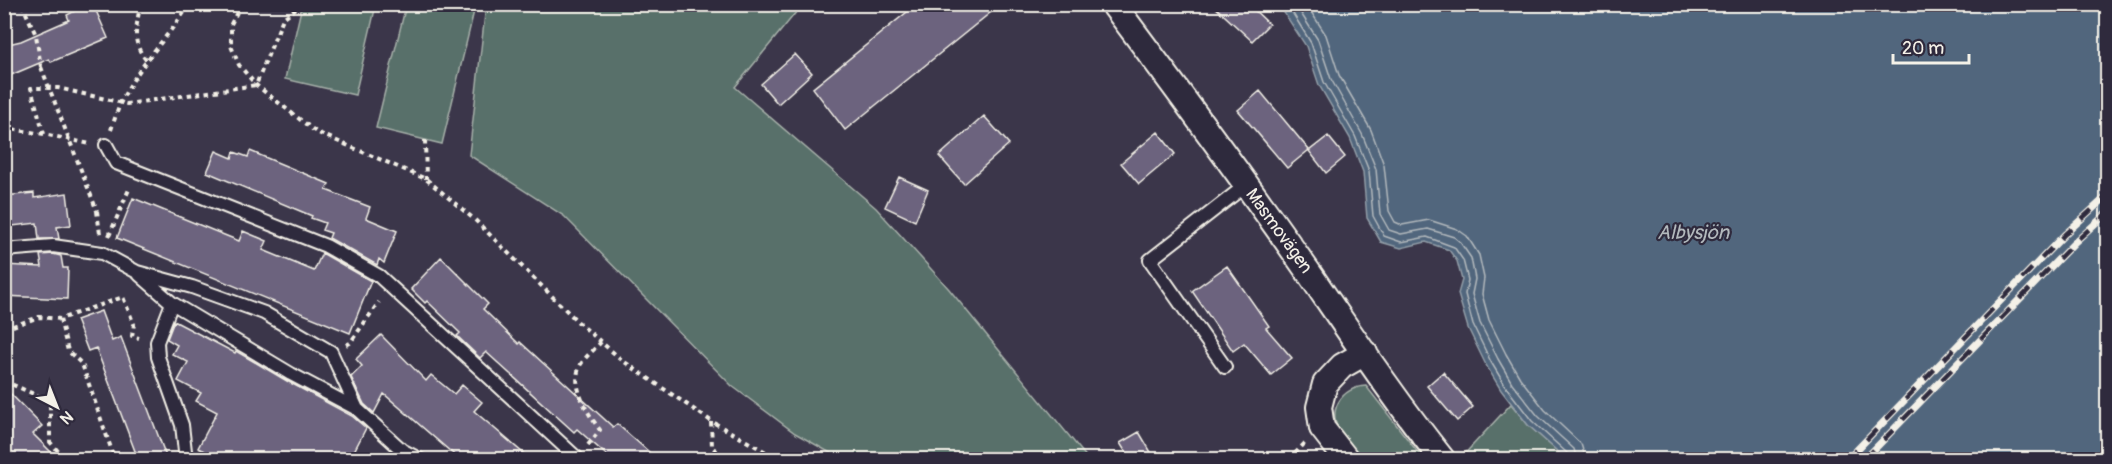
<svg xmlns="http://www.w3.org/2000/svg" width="2112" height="464" viewBox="0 0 2112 464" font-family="Pangolin,sans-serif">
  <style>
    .green { fill: #586f6a; stroke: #a6b0a9; stroke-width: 1.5 }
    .water { fill: #51667d; stroke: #929ea8; stroke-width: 1.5 }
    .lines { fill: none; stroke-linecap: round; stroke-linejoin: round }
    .shore { stroke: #b3b9bd; stroke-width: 1.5 }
    .building { fill: #6c647e; stroke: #f4f1e8; stroke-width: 1.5 }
    .lane-casing { stroke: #f4f1e8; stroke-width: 16 }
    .street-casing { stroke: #f4f1e8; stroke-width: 28 }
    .path { stroke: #f4f1e8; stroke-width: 4; stroke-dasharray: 4.5 4.5; stroke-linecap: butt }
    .lane { stroke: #2f2a3d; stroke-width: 12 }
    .street { stroke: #2f2a3d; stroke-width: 24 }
    .rail-casing { stroke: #f4f1e8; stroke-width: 7 }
    .rail { stroke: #2f2a3d; stroke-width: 4.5; stroke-dasharray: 14; stroke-linecap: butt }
    .path-bridge { stroke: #f4f1e8; stroke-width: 4; stroke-dasharray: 4.5 4.5; stroke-linecap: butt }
    .labels { text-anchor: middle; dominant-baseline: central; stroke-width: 4.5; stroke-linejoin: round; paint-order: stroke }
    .street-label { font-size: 18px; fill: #f4f1e8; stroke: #2f2a3d }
    .water-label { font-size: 20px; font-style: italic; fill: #b3b9bd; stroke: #2f2a3d }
  </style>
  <rect width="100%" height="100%" fill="#3b364a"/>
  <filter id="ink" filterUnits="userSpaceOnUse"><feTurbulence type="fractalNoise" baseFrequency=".0167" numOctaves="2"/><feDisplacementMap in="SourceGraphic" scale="12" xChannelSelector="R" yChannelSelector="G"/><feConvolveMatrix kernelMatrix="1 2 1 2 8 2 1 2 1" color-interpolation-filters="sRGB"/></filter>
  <g filter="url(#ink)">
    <path class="green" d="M302,5H376L355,95L285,79Z
      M406,5H448L474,11L442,144L376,128Z
      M486,5H802L735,87L876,208L949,289L1088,459H841L795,433L732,386L564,216L469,155Z
      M1366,386L1423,459H1364C1356,451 1347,443 1341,434C1326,411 1341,388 1366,386Z
      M1511,404L1528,425L1566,459L1459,460Z"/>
    <path class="water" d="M1279,5H2107V459H1566L1528,425L1501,390L1486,365L1468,328L1458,294L1462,280L1457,261L1449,250L1426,242L1401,248L1381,242L1367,218L1363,172L1350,138L1319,85L1306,46Z"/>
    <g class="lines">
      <path class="shore" d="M1287,4L1311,43L1324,82L1355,136L1369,171L1373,216L1384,236L1401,242L1427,237L1454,247L1463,260L1468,280L1465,294L1473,325L1491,362L1506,387L1532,421L1567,453L1569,460
        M1295,4L1318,40L1331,79L1362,134L1376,169L1380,214L1389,230L1401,234L1428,229L1454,237L1460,242L1471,258L1475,279L1472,294L1480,323L1498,359L1512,383L1538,416L1574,449L1577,460
        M1306,4L1326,35L1339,75L1371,130L1384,165L1389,211L1395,222L1402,225L1429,220L1457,229L1467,236L1479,255L1484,278L1482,294L1489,320L1506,354L1520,378L1545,410L1581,444L1586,460"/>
    </g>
    <path class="building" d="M72,4H93L108,38L51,62L49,59L4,78V45L21,41L69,20L67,15L75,11Z
      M917,4H1001L845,130L813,88Z
      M1212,4H1248L1269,24L1252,41Z
      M795,54L812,73L778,104L761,84Z
      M1260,91L1309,150L1287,168L1238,110Z
      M984,116L1009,144L964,184L939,156Z
      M1158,132L1175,154L1139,184L1121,163Z
      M1328,136L1345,157L1326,173L1309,151Z
      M216,151L232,158L234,152L248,157L250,151L329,184L326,190L370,207L366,218L397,231L384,263L379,259L377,265L329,238L331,233L322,230L325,223L311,218L312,216L207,172Z
      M899,177L928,190L915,221L885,207Z
      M34,193V198L67,193L71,225L57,227L59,239H39L37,223L4,227V196Z
      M133,198L239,241L243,231L267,241L263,250L314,271L322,253L371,281L350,333L117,238Z
      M53,254L61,256L63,268H68L67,299L4,296V265L42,267L40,255Z
      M441,257L488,304L483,309L519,344L520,342L613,427L617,424L657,459H611L577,429L574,432L486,352L480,358L457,336L460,333L427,301L425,303L411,289Z
      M1227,266L1269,326L1266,328L1292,358L1271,375L1244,343L1233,351L1192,291Z
      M101,311L112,341L121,337L167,459H138L96,348L88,351L76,320Z
      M174,321L235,353L236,351L287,381L352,416L366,428L350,459H221L198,448L217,412L196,401L201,393L178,381L188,362L172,354L177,345L167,339Z
      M381,335L426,381L431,375L454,394L462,385L482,402L474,411L530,459H459L384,394L374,413L364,404L351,377L362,366L356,359Z
      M1443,372L1473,407L1457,421L1427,386Z
      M4,387L42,426L33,434L58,459H4Z
      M1139,432L1155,459H1130L1120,443Z"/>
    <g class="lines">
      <defs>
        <path id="lane" d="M106,145L116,163L326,246L379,276L579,460
          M4,250L53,246L102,253L137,272L192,287L264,313L331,352L357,409L402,450L421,460
          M140,275L172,303L291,374L357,409
          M172,303L157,342L158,357L182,425L186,460
          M1225,367L1150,260L1246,185"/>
        <path id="street" d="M1113,4C1179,92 1244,180 1307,270C1351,334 1394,399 1443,460
          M1347,460L1322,428L1319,407L1325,384L1342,366L1365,353"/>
      </defs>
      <use href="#lane" class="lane-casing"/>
      <use href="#street" class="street-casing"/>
      <path class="path" d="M22,4L36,35L41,67
        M140,4C137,29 130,41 147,61
        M241,4L231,24V46L239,65L256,85L316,132L426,179L475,220L578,322L623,361L711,421L780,460
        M4,128L44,134L90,144
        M111,130C114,121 117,112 120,104C136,68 168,37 190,4
        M44,134L31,88H58L127,104L256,85L283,18L302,4
        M425,140L426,179
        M97,211L100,234
        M109,236L130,187
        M60,319L68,351L82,364L115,460
        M4,329L39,317L60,319L123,297L134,324L132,336L139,338
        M346,345L350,343L379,302
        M4,381L50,401V442L66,460
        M711,422L712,447L727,460
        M588,445L600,430C588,414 569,384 581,364C586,356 595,349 601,342
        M1289,460L1305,443"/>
      <use href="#lane" class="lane"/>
      <use href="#street" class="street"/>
      <defs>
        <path id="rail" d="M1847,460L2065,234L2108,195
          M1864,460L2074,243L2108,212"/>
      </defs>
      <use href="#rail" class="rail-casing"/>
      <use href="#rail" class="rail"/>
      <path class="path-bridge" d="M41,67L97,211"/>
    </g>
  </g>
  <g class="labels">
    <g class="street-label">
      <text transform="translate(1279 231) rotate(54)">Masmovägen</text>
    </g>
    <g class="water-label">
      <text x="1693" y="232">Albysjön</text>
    </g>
  </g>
  <rect width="2112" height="464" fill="none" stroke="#2f2a3d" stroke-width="24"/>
  <rect x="12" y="12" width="2088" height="440" fill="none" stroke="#f4f1e8" stroke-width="2" filter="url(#ink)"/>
  <g transform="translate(57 407) rotate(138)" stroke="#2f2a3d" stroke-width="4.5" paint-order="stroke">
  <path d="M0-4.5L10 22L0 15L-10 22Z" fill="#f4f1e8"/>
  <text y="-9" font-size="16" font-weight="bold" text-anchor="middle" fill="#f4f1e8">N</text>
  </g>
  <path d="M1893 54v9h76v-9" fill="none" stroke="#f4f1e8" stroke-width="3"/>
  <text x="1902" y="54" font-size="18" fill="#f4f1e8" stroke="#2f2a3d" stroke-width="4.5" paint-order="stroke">20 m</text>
</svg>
